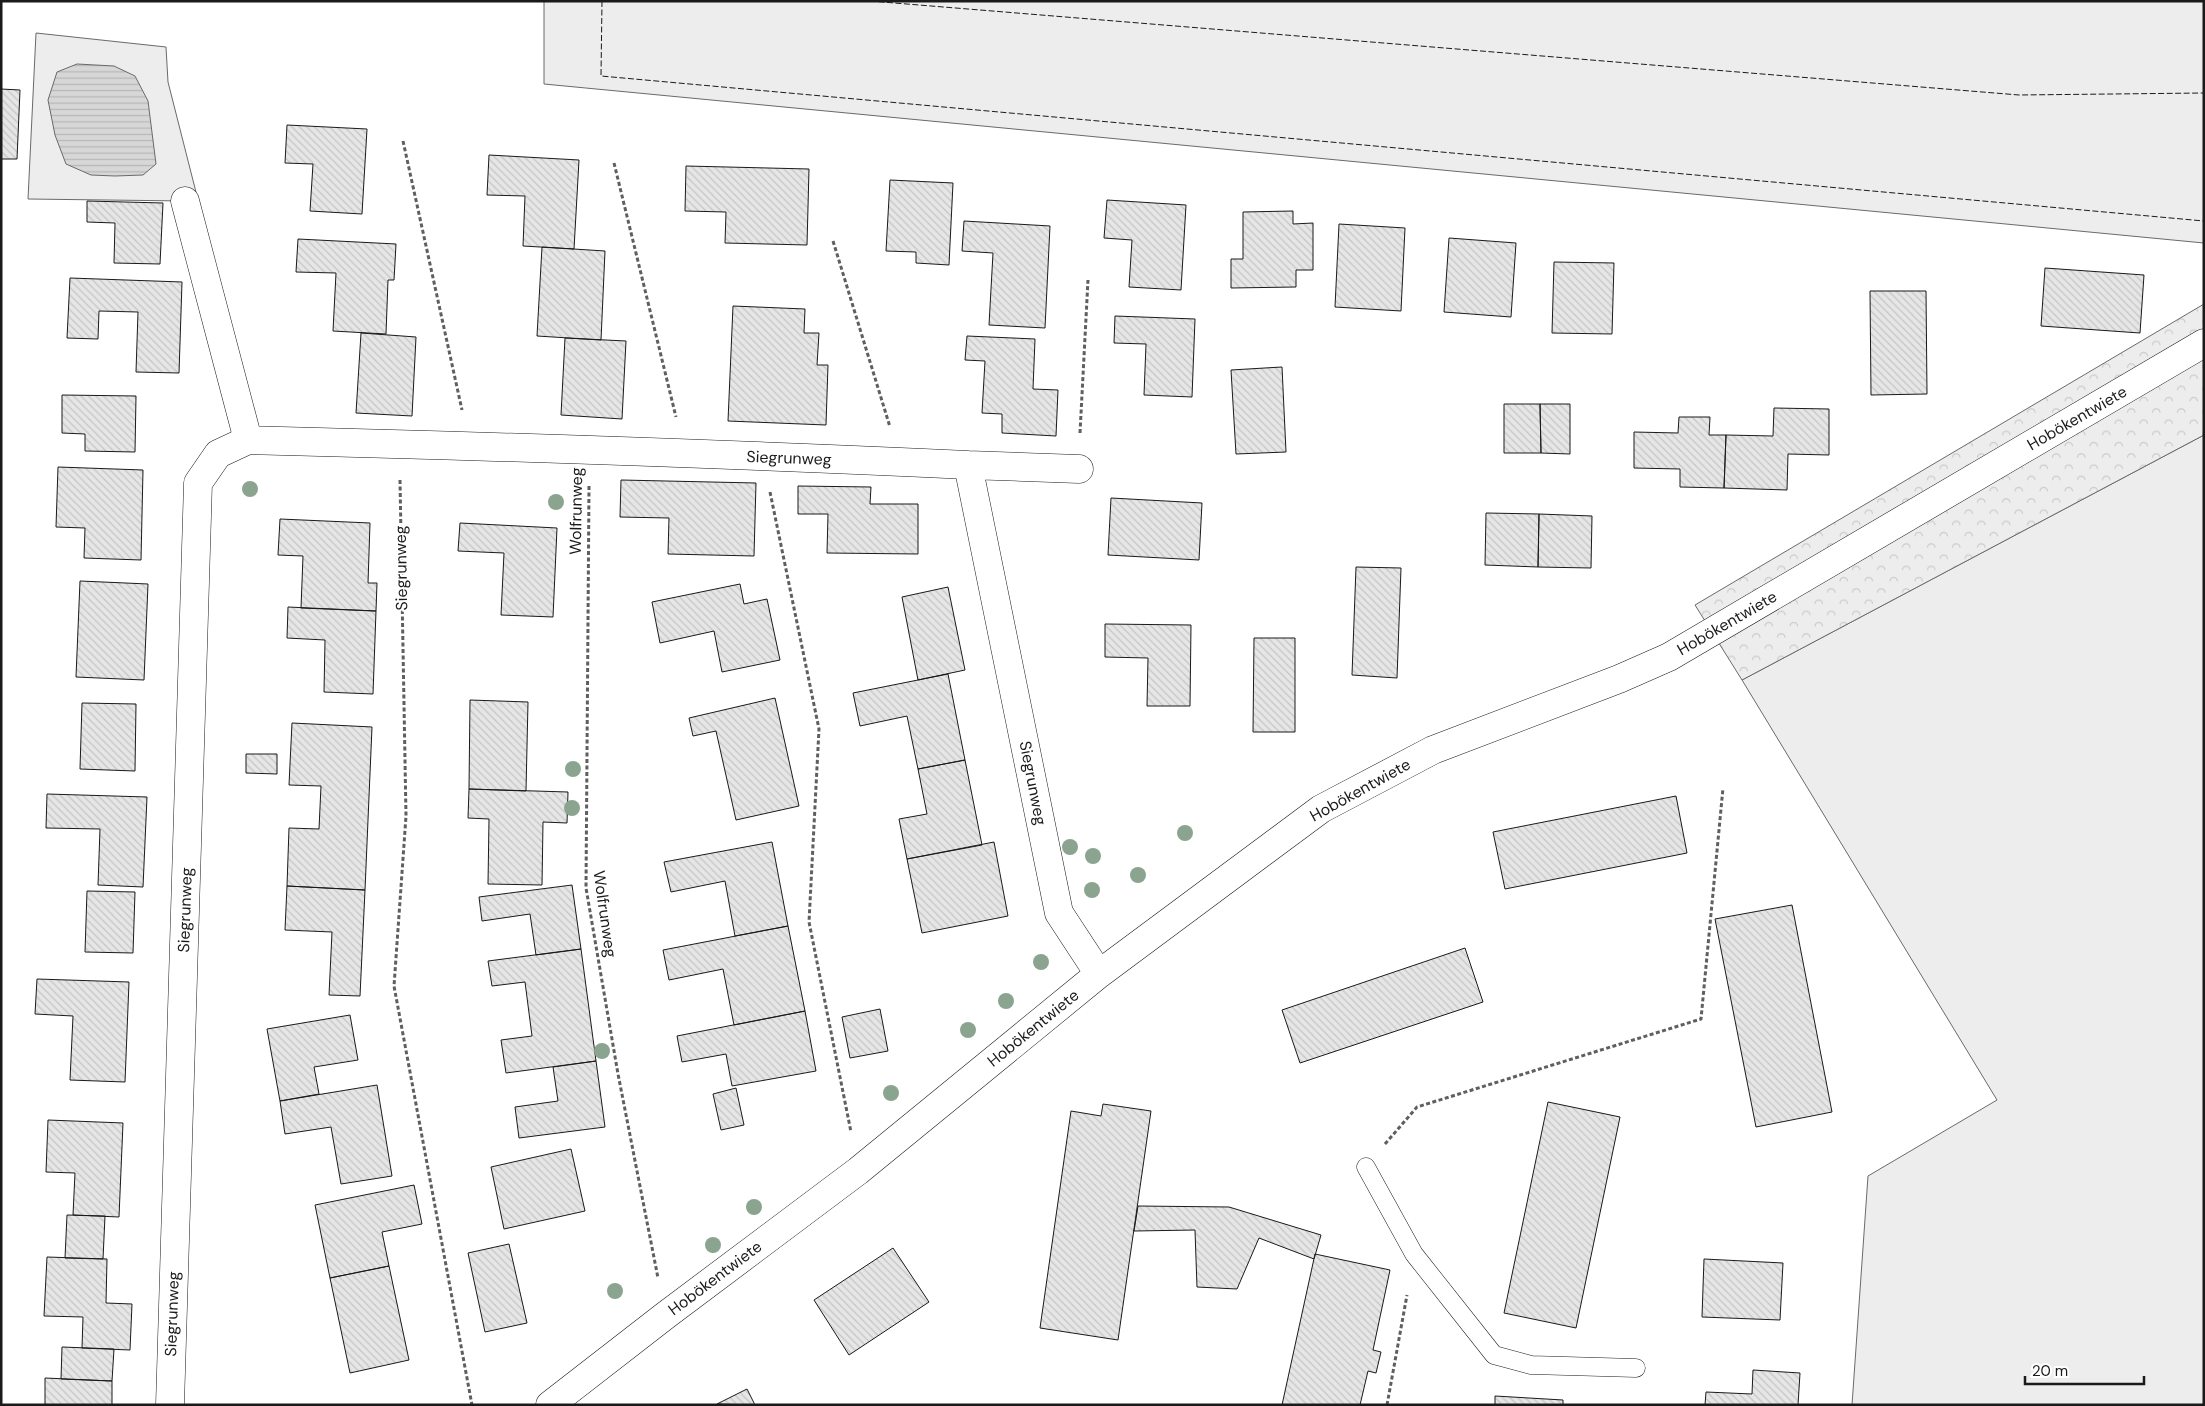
<svg xmlns="http://www.w3.org/2000/svg" width="2205" height="1406" viewBox="0 0 2205 1406" font-family="'DM Sans',sans-serif">
  <style>
    .built { fill: #ededed; stroke: #6a6a6a }
    .forest { fill: url(#forest-crowns); stroke: #6a6a6a }
    .water { fill: url(#water-rules); stroke: #6a6a6a }
    .building { fill: url(#building-back-hatch); stroke: #1a1a1a }
    .lines { fill: none; stroke-linecap: round; stroke-linejoin: round }
    .lane-casing { stroke: #1a1a1a; stroke-width: 19 }
    .street-casing { stroke: #1a1a1a; stroke-width: 29 }
    .path { stroke: #5f5f5f; stroke-width: 3; stroke-dasharray: 4 2.5; stroke-linecap: butt }
    .lane { stroke: #fff; stroke-width: 18 }
    .street { stroke: #fff; stroke-width: 28 }
    .fence { stroke: #1a1a1a; stroke-width: 1; stroke-dasharray: 6 2.5; stroke-linecap: butt }
    .tree { fill: #8aa48f }
    .labels { text-anchor: middle; dominant-baseline: central; stroke-width: 4; stroke-linejoin: round; paint-order: stroke }
    .street-label { font-size: 16px; fill: #1a1a1a; stroke: #fff }
  </style>
  <defs>
    <pattern id="forest-crowns" width="20" height="18" patternUnits="userSpaceOnUse" patternTransform="scale(1.25)"><rect width="20" height="18" fill="#ededed"/><path d="M2 6a3 3 0 1 1 6 0M12 15a3 3 0 1 1 6 0" fill="none" stroke="#cbcbcb"/></pattern>
    <pattern id="water-rules" width="6" height="5" patternUnits="userSpaceOnUse" patternTransform="scale(1.25)"><rect width="6" height="5" fill="#d7d7d7"/><path d="M0 2.5h6" fill="none" stroke="#b8b8b8"/></pattern>
    <pattern id="building-back-hatch" width="6" height="6" patternUnits="userSpaceOnUse" patternTransform="scale(1.25)"><rect width="6" height="6" fill="#e6e6e6"/><path d="M-1 5l2 2M0 0l6 6M5-1l2 2" fill="none" stroke="#c5c5c5"/></pattern>
  </defs>
  <rect width="100%" height="100%" fill="#fff"/>
  <path class="built" d="M544,1H2204V243L544,84Z
    M36,33L166,47L168,82L198,200L185,201L28,199Z
    M2204,435V1405H1852L1868,1176L1997,1100L1742,680Z"/>
  <path class="forest" d="M2204,304V435L1742,680L1695,605Z"/>
  <path class="water" d="M77,64L114,66L135,76L148,101L156,164L143,175L115,176L91,175L66,164L55,135L48,100L57,72Z"/>
  <path class="building" d="M1,89L20,90L17,159H1Z
    M287,125L367,129L362,214L310,211L313,164L285,163Z
    M489,155L579,160L574,249L523,246L525,196L487,195Z
    M686,166L809,169L807,245L725,243L726,212L685,211Z
    M890,180L953,183L949,265L916,263V252L886,251Z
    M1107,200L1186,205L1181,290L1129,287L1132,240L1104,238Z
    M87,201L163,203L160,264L114,263L115,223L87,222Z
    M1293,211V224L1313,223V270H1296V287L1231,288V259H1243V212Z
    M964,221L1050,226L1045,328L989,325L993,253L962,251Z
    M1339,224L1405,228L1401,311L1335,307Z
    M1449,238L1516,243L1511,317L1444,312Z
    M298,239L396,244L394,280H388L386,334L333,331L336,273L296,272Z
    M542,247L605,251L601,340L537,336Z
    M1554,262L1614,263L1612,334L1552,333Z
    M2045,268L2144,275L2140,333L2041,326Z
    M70,278L182,282L179,373L136,372L138,312L99,311L98,339L67,338Z
    M1870,291H1926L1927,394L1871,395Z
    M733,306L805,309L804,333H819L817,365H828L826,425L728,421Z
    M1115,316L1195,319L1192,397L1144,395L1146,344L1114,343Z
    M361,333L416,337L412,416L356,413Z
    M967,336L1035,339L1033,389L1058,390L1056,436L1002,433V414L982,413L985,361L965,360Z
    M565,338L626,341L622,419L561,415Z
    M1282,367L1286,452L1236,454L1231,370Z
    M62,395L136,396L135,452L85,451V434L62,433Z
    M1504,404H1540L1541,453H1504Z
    M1540,404H1570V454L1541,453Z
    M1774,408L1829,409V455L1788,454L1787,490L1724,488L1726,435L1773,436Z
    M1679,417H1710L1709,435H1726L1724,488L1680,487V469L1634,468V432L1678,433Z
    M58,467L143,470L141,560L84,558L85,528L56,527Z
    M621,480L756,483L754,556L668,554L669,518L620,517Z
    M798,486L871,487L870,504H918V554L827,553L828,514H798Z
    M1111,498L1202,503L1199,560L1108,555Z
    M1486,513L1539,514L1538,567L1485,565Z
    M1539,514L1592,516L1591,568L1538,567Z
    M280,519L370,523L368,583H377L376,611L301,608L303,556L278,555Z
    M460,523L557,528L553,617L501,615L504,553L458,551Z
    M1356,567L1401,568L1397,678L1352,675Z
    M80,581L148,584L144,680L76,677Z
    M740,584L744,604L767,599L780,660L722,672L714,631L660,643L652,602Z
    M948,587L965,670L918,680L902,597Z
    M288,607L376,611L373,694L324,692L325,640L287,638Z
    M1105,624L1191,625L1190,706H1147L1148,658L1105,657Z
    M1254,638H1295V732H1253Z
    M948,674L965,760L918,769L907,716L860,726L853,693Z
    M775,698L799,806L736,820L716,731L693,736L689,718Z
    M470,700L528,702L526,791L469,789Z
    M82,703L136,704L135,771L80,769Z
    M292,723L372,727L365,890L287,886L289,828L319,829L321,786L289,785Z
    M246,754H277V774L246,773Z
    M965,760L982,845L907,859L899,819L927,814L918,769Z
    M469,789L568,792L567,823L543,822L542,885L488,884L489,819L468,818Z
    M47,794L147,797L143,887L98,885L100,829L46,828Z
    M1676,796L1687,853L1505,889L1493,832Z
    M772,842L788,926L735,936L725,881L671,892L664,862Z
    M994,842L1008,916L922,933L907,859Z
    M572,885L581,949L536,955L530,914L482,921L479,897Z
    M287,886L365,890L360,996L329,995L332,932L285,930Z
    M87,891L135,892L133,953L85,952Z
    M1792,905L1832,1112L1756,1127L1715,919Z
    M788,926L805,1011L734,1025L723,969L669,980L663,950Z
    M1465,948L1483,1002L1300,1063L1282,1010Z
    M581,949L596,1061L506,1073L501,1040L532,1036L525,982L492,986L488,961Z
    M37,979L129,982L125,1082L70,1080L73,1016L35,1014Z
    M880,1009L888,1051L850,1058L842,1017Z
    M805,1011L816,1071L732,1086L726,1054L682,1062L677,1036Z
    M350,1015L358,1060L314,1067L319,1094L280,1101L267,1029Z
    M596,1061L605,1127L519,1138L515,1107L558,1101L553,1067Z
    M377,1085L392,1176L341,1184L331,1127L285,1134L280,1101Z
    M736,1088L744,1125L721,1130L713,1094Z
    M1548,1102L1620,1117L1576,1328L1504,1313Z
    M1103,1104L1151,1111L1118,1340L1040,1328L1071,1111L1101,1116Z
    M48,1120L123,1123L119,1217L73,1215L75,1173L46,1172Z
    M571,1149L585,1211L504,1229L491,1167Z
    M414,1185L422,1224L382,1232L389,1266L330,1278L315,1205Z
    M1138,1206L1229,1207L1321,1235L1314,1259L1259,1238L1237,1289L1197,1287L1195,1230L1134,1231Z
    M67,1215L105,1216L103,1259L65,1258Z
    M509,1244L527,1323L485,1332L468,1253Z
    M893,1248L929,1302L849,1355L814,1300Z
    M1315,1254L1390,1270L1373,1350L1381,1352L1376,1373L1368,1371L1360,1405H1282Z
    M47,1257L107,1259L106,1303L132,1304L130,1350L82,1348L83,1317L44,1316Z
    M1704,1259L1783,1263L1780,1320L1702,1317Z
    M389,1266L409,1360L350,1373L330,1278Z
    M62,1347L114,1349L112,1381L61,1379Z
    M1753,1370L1800,1373L1798,1405H1705L1706,1392L1752,1394Z
    M45,1378L112,1381V1405H45Z
    M747,1389L755,1405L717,1404Z
    M1495,1396L1563,1400V1405H1495Z"/>
  <g class="lines">
    <defs>
      <path id="lane" d="M1366,1167L1414,1254L1494,1355L1531,1365L1636,1368"/>
      <path id="street" d="M185,201L248,440
        M968,465L1079,469
        M170,1405L198,483L218,454L248,440C488,446 728,454 968,465L1059,913L1099,974
        M550,1405L666,1315L858,1171L1099,974L1321,809L1433,750L1619,679L1669,657L2204,343"/>
    </defs>
    <use href="#lane" class="lane-casing"/>
    <use href="#street" class="street-casing"/>
    <path class="path" d="M403,141L462,410
      M614,163L676,417
      M833,241L890,427
      M1080,433L1088,280
      M400,480L406,816L394,986L472,1405
      M589,486L586,888L618,1074L658,1278
      M770,492L819,729L809,922L851,1132
      M1385,1144L1417,1107L1701,1019L1723,788
      M1387,1405L1407,1295"/>
    <use href="#lane" class="lane"/>
    <use href="#street" class="street"/>
    <path class="fence" d="M602,1L601,76L2204,221
      M870,1L2019,95L2204,93"/>
  </g>
  <g class="tree">
    <circle cx="250" cy="489" r="8"/>
    <circle cx="556" cy="502" r="8"/>
    <circle cx="573" cy="769" r="8"/>
    <circle cx="572" cy="808" r="8"/>
    <circle cx="1185" cy="833" r="8"/>
    <circle cx="1070" cy="847" r="8"/>
    <circle cx="1093" cy="856" r="8"/>
    <circle cx="1138" cy="875" r="8"/>
    <circle cx="1092" cy="890" r="8"/>
    <circle cx="1041" cy="962" r="8"/>
    <circle cx="1006" cy="1001" r="8"/>
    <circle cx="968" cy="1030" r="8"/>
    <circle cx="602" cy="1051" r="8"/>
    <circle cx="891" cy="1093" r="8"/>
    <circle cx="754" cy="1207" r="8"/>
    <circle cx="713" cy="1245" r="8"/>
    <circle cx="615" cy="1291" r="8"/>
  </g>
  <g class="labels">
    <g class="street-label">
      <text transform="translate(2077 418) rotate(-30)">Hobökentwiete</text>
      <text transform="translate(789 458) rotate(2)">Siegrunweg</text>
      <text transform="translate(576 511) rotate(-89)">Wolfrunweg</text>
      <text transform="translate(401 568) rotate(-91)">Siegrunweg</text>
      <text transform="translate(1727 623) rotate(-30)">Hobökentwiete</text>
      <text transform="translate(1033 783) rotate(79)">Siegrunweg</text>
      <text transform="translate(1360 790) rotate(-29)">Hobökentwiete</text>
      <text transform="translate(185 910) rotate(-88)">Siegrunweg</text>
      <text transform="translate(605 914) rotate(82)">Wolfrunweg</text>
      <text transform="translate(1033 1028) rotate(-39)">Hobökentwiete</text>
      <text transform="translate(715 1278) rotate(-37)">Hobökentwiete</text>
      <text transform="translate(172 1314) rotate(-88)">Siegrunweg</text>
    </g>
  </g>
  <rect width="2205" height="1406" fill="none" stroke="#1a1a1a" stroke-width="5"/>
  <path d="M2025 1376v8h119v-8" fill="none" stroke="#1a1a1a" stroke-width="2.5"/>
  <text x="2032" y="1376" font-size="15" fill="#1a1a1a" stroke="#ffffff" stroke-width="4" paint-order="stroke">20 m</text>
</svg>
